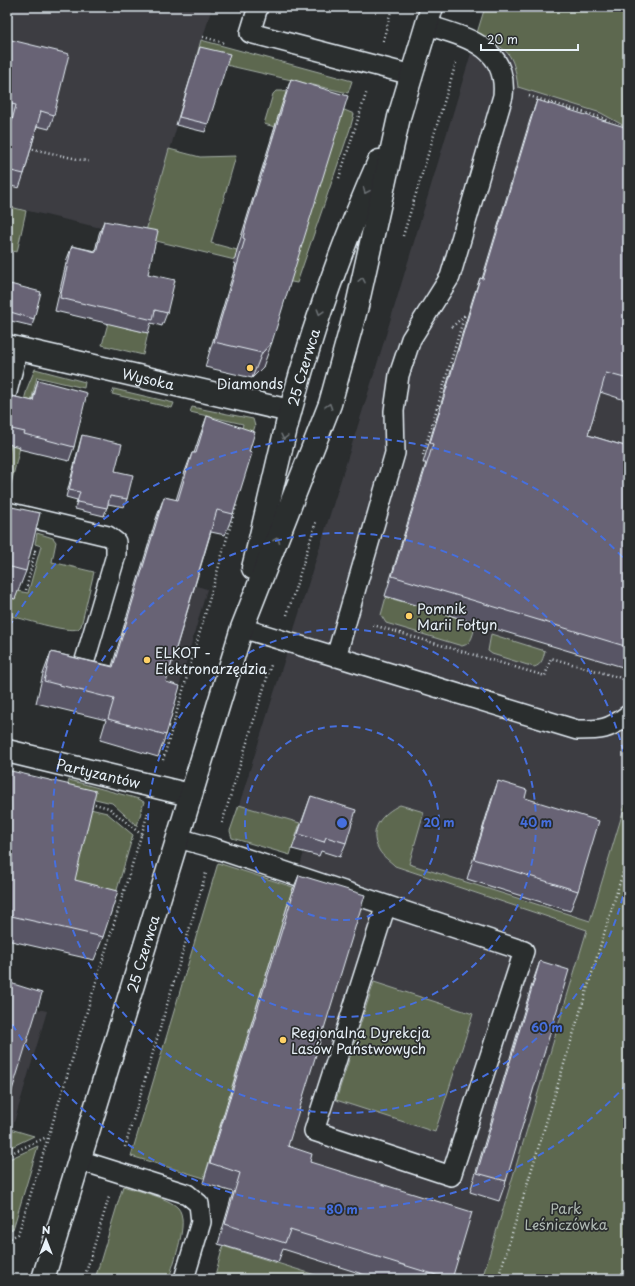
<svg xmlns="http://www.w3.org/2000/svg" width="635" height="1286" viewBox="0 0 635 1286" font-family="'Playpen Sans',sans-serif">
  <style>
    .built { fill: #3d3d43 }
    .green { fill: #5d684f; stroke: #a2aca4 }
    .lines { fill: none; stroke-linecap: round; stroke-linejoin: round }
    .lane-casing { stroke: #e8f1f8; stroke-width: 22 }
    .street-casing { stroke: #e8f1f8; stroke-width: 25 }
    .secondary-casing { stroke: #e8f1f8; stroke-width: 25 }
    .path { stroke: #e8f1f8; stroke-width: 2.5; stroke-dasharray: 1 3; stroke-linecap: butt }
    .lane { stroke: #2a2d2e; stroke-width: 19 }
    .street { stroke: #2a2d2e; stroke-width: 22 }
    .secondary { stroke: #2a2d2e; stroke-width: 22 }
    .wall { fill: #595565; stroke: #e8f1f8 }
    .shaded-wall { fill: #494552; stroke: #e8f1f8 }
    .building { fill: #686375; stroke: #e8f1f8 }
    .oneway { stroke: #6c7275 }
    .ring { fill: none; stroke: #466fde; stroke-width: 2; stroke-dasharray: 7 5 }
    .poi-dot { fill: #ffd166; stroke: #2a2d2e; stroke-width: 1.5 }
    .labels { text-anchor: middle; dominant-baseline: central; stroke-width: 3.5; stroke-linejoin: round; paint-order: stroke }
    .street-label { font-size: 14px; fill: #e8f1f8; stroke: #2a2d2e }
    .poi-label { font-size: 14px; fill: #e8f1f8; stroke: #2a2d2e; text-anchor: start }
    .park-label { font-size: 14px; fill: #b0bab4; stroke: #2a2d2e }
    .centre { fill: #466fde; stroke: #2a2d2e; stroke-width: 2 }
    .ring-label { font-size: 12px; text-anchor: middle; font-weight: bold; fill: #466fde; stroke: #2a2d2e; stroke-width: 3.5; stroke-linejoin: round; paint-order: stroke }
  </style>
  <rect width="100%" height="100%" fill="#2a2d2e"/>
  <filter id="ink" filterUnits="userSpaceOnUse"><feTurbulence type="fractalNoise" baseFrequency=".025" numOctaves="2"/><feDisplacementMap in="SourceGraphic" scale="8" xChannelSelector="R" yChannelSelector="G"/><feConvolveMatrix kernelMatrix="1 2 1 2 8 2 1 2 1" color-interpolation-filters="sRGB"/></filter>
  <g filter="url(#ink)">
    <path class="built" d="M7,7H212L144,238L7,206Z
      M485,7H628V795L482,1279H328L218,1243L233,1192L203,1183L204,1178L131,1156L218,863L294,887L304,852L292,849L300,823L239,805L375,371Z
      M193,585L207,589L173,708L158,703Z
      M32,1008L47,1011L12,1129L7,1128V1102Z"/>
    <path class="green" d="M485,7H628V128L601,113L518,87C513,51 509,51 477,33Z
      M201,40L352,81L348,93L226,65L197,55Z
      M276,91H283L324,103L282,105L275,127L264,124L273,94Z
      M342,109L354,114L350,129L297,283L286,281Z
      M169,149L200,157L236,156L211,243L237,250L235,260L144,238Z
      M7,206L26,211L17,252L7,250Z
      M108,323L148,333L143,355L102,345Z
      M35,369L85,382L84,388L37,377L11,484L7,483V459L28,386Z
      M114,389L174,403L172,408L112,394Z
      M192,407L253,419L255,426L247,453L236,450L243,424L190,412Z
      M37,533L53,538L56,542L52,562L94,572L81,626L78,629C66,633 21,618 7,615V597L15,599L17,591L28,593L41,546L35,544Z
      M386,597L476,623C473,632 473,644 462,646L386,623L381,615Z
      M491,634L545,651C543,658 542,665 534,667L492,654L488,651Z
      M69,780L139,799L144,802L137,826L112,803L66,792Z
      M628,795V1279H482L587,930L395,866C390,861 382,856 379,850C367,829 383,813 400,805L424,812L409,864L590,921Z
      M239,805L300,823L290,855L232,838L230,831Z
      M78,806L107,813L133,835L110,914L7,856Z
      M218,863L293,887L204,1178L131,1156Z
      M374,982L473,1014L435,1132L336,1100Z
      M7,1128L34,1136L7,1149Z
      M38,1146L13,1229L7,1231V1160Z
      M123,1186C137,1191 168,1197 178,1208C190,1221 173,1263 169,1279H95Z
      M223,1246L328,1279H214Z"/>
    <g class="lines">
      <defs>
        <path id="lane" d="M258,7L250,33L412,75
          M7,392L18,348
          M7,512L108,536L116,542V555L83,667
          M242,628L577,730C602,730 608,730 628,715
          M336,657L395,453L394,411L399,375L411,339L450,277L503,96C508,46 465,37 427,25
          M178,838L214,848L524,951L451,1176L314,1131L386,905
          M79,1160L187,1194L199,1204L201,1222L184,1279"/>
        <g id="street">
          <path id="s1" d="M7,346L290,411"/>
          <path id="s2" d="M7,751L190,795"/>
        </g>
        <g id="secondary">
          <path id="s3" d="M253,568C266,516 277,464 290,412C313,326 343,242 379,161"/>
          <path id="s4" d="M43,1279L242,628L330,404L357,306L399,117L432,7"/>
        </g>
      </defs>
      <use href="#lane" class="lane-casing"/>
      <use href="#street" class="street-casing"/>
      <use href="#secondary" class="secondary-casing"/>
      <path class="path" d="M471,12L473,7
        M7,28L11,18L10,7
        M203,37L225,43
        M383,41L392,7
        M529,96L603,118L609,122
        M29,148L90,162
        M339,178L367,91
        M403,236L456,63
        M452,327L465,315
        M423,455L465,314
        M26,590L35,551L30,550L31,548
        M287,615L316,522
        M373,625L545,676L551,658L628,680
        M163,760L237,503
        M91,803L109,808L142,835
        M222,823L271,665
        M125,1147L206,873
        M7,1155L47,1137
        M7,1240L18,1234L23,1219L148,813
        M84,1279L109,1197
        M498,1279L628,856"/>
      <use href="#lane" class="lane"/>
      <use href="#street" class="street"/>
      <use href="#secondary" class="secondary"/>
    </g>
    <path class="wall" d="M7,39L54,115L49,129L37,126L24,174L19,188L7,185V133L10,119L7,118Z
      M200,47L208,124L205,132L176,125Z
      M291,79L263,367L252,378L205,367L236,264L234,263L237,250L282,104Z
      M537,100L623,325L628,326V401L600,392L588,435L628,447V662L626,668L385,596L426,463H423L473,298L480,278L482,279L530,120Z
      M104,221L148,274L167,313L162,326L151,323L148,333L55,311L67,259L72,246L95,251L99,234Z
      M10,284L34,319L32,326L7,320V294Z
      M38,380L74,447L69,461L19,449L20,447L7,444V395L32,401Z
      M207,416L249,452L233,514L225,535L211,532L166,682V735L158,757L100,740L106,720L36,703L43,674L51,652L112,666L156,519L164,497L176,500L184,474L192,453H194L199,438Z
      M82,435L115,471L127,499L124,507L108,504L104,516L75,509L77,500L66,497L80,442Z
      M7,506L26,571L15,599L7,597Z
      M7,770L75,880L103,937L94,960L7,940Z
      M498,781L578,891L570,911L467,879L491,801Z
      M311,796L346,843L340,857L321,851L319,856L292,849Z
      M299,875L288,1146L310,1162L452,1279H378L283,1249L278,1262L218,1244L233,1192L203,1183L291,894Z
      M540,961L506,1181L499,1201L470,1192L533,981Z
      M7,982L10,1097L7,1104Z"/>
    <path class="shaded-wall" d="M272,342L263,367L252,378L262,353Z"/>
    <path class="building" d="M7,39L69,54L54,115L41,111L24,174L7,170V140L16,105L7,103Z
      M200,47L230,54L208,124L179,117Z
      M291,79L348,96L272,342L262,353L214,342L245,239L243,238L246,225Z
      M537,100L628,128V307L623,325L628,326V379L606,373L588,435L628,447V647L392,576L433,444L430,443L480,278L483,279Z
      M104,221L158,231L148,274L175,280L167,313L155,310L153,320L60,298L72,246L96,252Z
      M7,239L10,240L7,254Z
      M10,284L41,292L34,319L7,311V296Z
      M38,380L87,393L74,447L24,434L25,432L7,428V395L33,401Z
      M207,416L255,432L249,452L252,453L233,514L217,510L166,682L180,686L166,735L108,719L114,699L44,681L51,652L113,667L164,497L178,500L192,453H196Z
      M82,435L122,444L115,471L133,475L127,499L110,496L107,508L77,502L80,492L69,490Z
      M7,506L40,513L26,571L7,566Z
      M7,770L96,791L75,880L118,891L103,937L7,915V917Z
      M498,781L527,790L525,798L599,821L578,891L474,859Z
      M311,796L356,810L346,843L326,837L324,842L298,834Z
      M299,875L365,895L288,1146L312,1154L310,1162L472,1212L452,1279H449L290,1230L285,1243L225,1224L240,1173L210,1163Z
      M540,961L569,970L506,1181L477,1173Z
      M7,982L42,993L10,1097L7,1096Z"/>
    <defs><path id="oneway-chevron" d="M-2-3.5L2.5 0L-2 3.5" fill="none" stroke-width="1.6" stroke-linecap="round" stroke-linejoin="round"/></defs>
    <g class="oneway">
      <use href="#oneway-chevron" transform="translate(366 191) rotate(114)"/>
      <use href="#oneway-chevron" transform="translate(362 280) rotate(-78)"/>
      <use href="#oneway-chevron" transform="translate(320 312) rotate(107)"/>
      <use href="#oneway-chevron" transform="translate(329 406) rotate(-72)"/>
      <use href="#oneway-chevron" transform="translate(284 437) rotate(103)"/>
      <use href="#oneway-chevron" transform="translate(277 540) rotate(-68)"/>
    </g>
  </g>
  <g class="ring">
    <circle cx="342" cy="823" r="97"/>
    <circle cx="342" cy="823" r="194"/>
    <path d="M628 873A290 290 0 1 1 628 773"/>
    <path d="M627 1084A387 387 0 0 1 9 1019M9 627A387 387 0 0 1 627 562"/>
  </g>
  <g class="poi-dot">
    <circle cx="250" cy="368" r="4"/>
    <circle cx="409" cy="616" r="4"/>
    <circle cx="147" cy="660" r="4"/>
    <circle cx="283" cy="1040" r="4"/>
  </g>
  <g class="labels">
    <g class="street-label">
      <text stroke="none"><textPath href="#s3" startOffset="207">25 Czerwca</textPath></text>
      <text stroke="none"><textPath href="#s1" startOffset="145">Wysoka</textPath></text>
      <text stroke="none"><textPath href="#s2" startOffset="94">Partyzantów</textPath></text>
      <text stroke="none"><textPath href="#s4" startOffset="340">25 Czerwca</textPath></text>
    </g>
    <g class="poi-label">
      <text x="250" y="383" text-anchor="middle">Diamonds</text>
      <text x="417" y="608">Pomnik<tspan x="417" dy="16">Marii Fołtyn</tspan></text>
      <text x="155" y="652">ELKOT -<tspan x="155" dy="16">Elektronarzędzia</tspan></text>
      <text x="291" y="1032">Regionalna Dyrekcja<tspan x="291" dy="16">Lasów Państwowych</tspan></text>
    </g>
    <g class="park-label">
      <text x="566" y="1208">Park<tspan x="566" dy="16">Leśniczówka</tspan></text>
    </g>
  </g>
  <circle cx="342" cy="823" r="6" class="centre"/>
  <g class="ring-label">
    <text x="439" y="827">20 m</text>
    <text x="536" y="827">40 m</text>
    <text x="547" y="1032">60 m</text>
    <text x="342" y="1214">80 m</text>
  </g>
  <rect width="635" height="1286" fill="none" stroke="#2a2d2e" stroke-width="24"/>
  <rect x="12" y="12" width="611" height="1262" fill="none" stroke="#e8f1f8" stroke-width="1.5" filter="url(#ink)"/>
  <g transform="translate(46 1240)" stroke="#2a2d2e" stroke-width="3" paint-order="stroke">
  <path d="M0-3L7 15L0 10L-7 15Z" fill="#e8f1f8"/>
  <text y="-6" font-size="11" font-weight="bold" text-anchor="middle" fill="#e8f1f8">N</text>
  </g>
  <path d="M481 44v6h97v-6" fill="none" stroke="#e8f1f8" stroke-width="2"/>
  <text x="487" y="44" font-size="12" fill="#e8f1f8" stroke="#2a2d2e" stroke-width="3" paint-order="stroke">20 m</text>
</svg>
